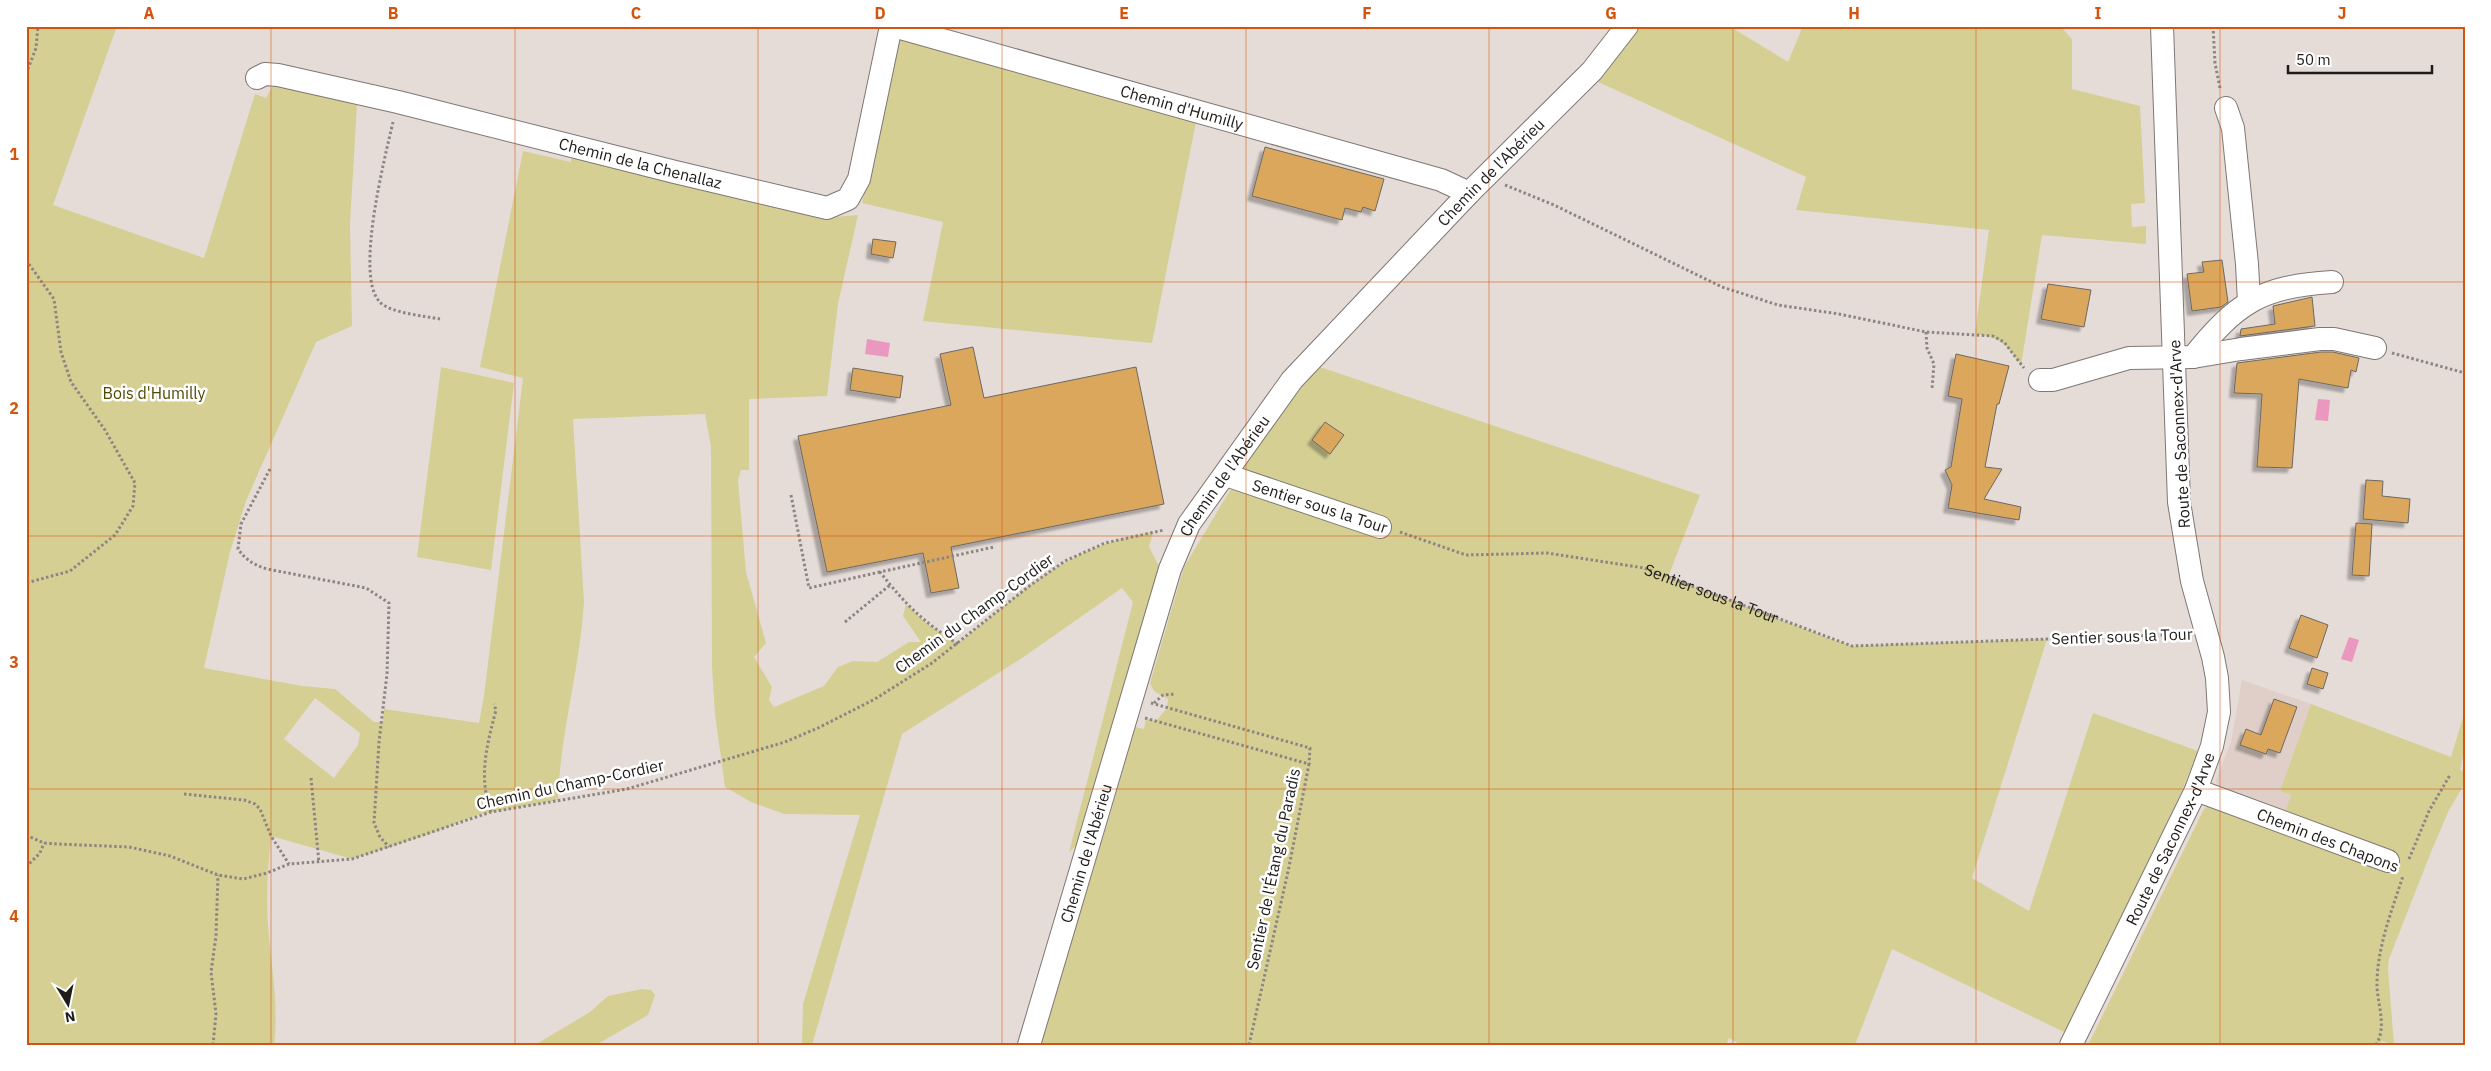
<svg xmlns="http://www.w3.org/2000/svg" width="2491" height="1071" viewBox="0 0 2491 1071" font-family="'IBM Plex Sans',sans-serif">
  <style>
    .built { fill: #dfcfc8 }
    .green { fill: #d5cf93; fill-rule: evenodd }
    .water { fill: #ea98bf }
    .building { fill: #daa75d; stroke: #6c6862; filter: url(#shadow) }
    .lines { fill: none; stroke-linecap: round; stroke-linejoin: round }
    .minor-casing { stroke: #7f7774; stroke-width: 24 }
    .path { stroke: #8c8683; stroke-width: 3; stroke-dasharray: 2.5 2.5; stroke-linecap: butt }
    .minor { stroke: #fff; stroke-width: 22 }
    .grid { fill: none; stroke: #d4530d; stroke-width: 1; stroke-opacity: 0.55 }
    .labels { text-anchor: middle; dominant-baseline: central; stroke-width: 5; stroke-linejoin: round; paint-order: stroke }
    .street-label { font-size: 16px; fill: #1e1b1a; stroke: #fff }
    .park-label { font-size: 16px; fill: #514a03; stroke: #fff }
    .neatline { fill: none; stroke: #d4530d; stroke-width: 2 }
    .grid-label { font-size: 16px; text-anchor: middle; font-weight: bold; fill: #d4530d }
  </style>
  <defs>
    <filter id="shadow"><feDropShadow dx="-4.5" dy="4.5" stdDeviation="1" flood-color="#0004"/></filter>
  </defs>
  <rect width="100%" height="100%" fill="#e5dcd8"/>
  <path class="built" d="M2242,680L2311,704L2280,791L2291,795L2285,812L2217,787L2216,780L2231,742Z"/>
  <path class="green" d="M26,26H117L53,205L204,258L255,94L266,98L276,80L357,104L350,224L352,326L316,342L246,501L230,552L204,668L302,686L335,689L374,722H383L384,709L479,723L484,696L523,378L480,367L523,151L571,162L572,155L822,218L858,215L838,304L827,396L749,399V470H741L738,480L746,572L766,643L754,657L772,687L769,700L774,707L824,686L838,667L853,661L877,662L909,642H921L903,616L906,604L926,623L958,644C1023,591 1067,546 1153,532L1149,547L1160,568L1084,839L1069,852L1133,602L1122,588L1025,656L902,734L812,1045H802L803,1004L860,815L784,814L751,802L725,787L715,714L712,666L711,447L705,414L573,419L584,602C580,669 560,733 558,800L477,815L430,834L352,859L271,836C268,866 266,895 268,925C271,966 279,1004 274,1045H26ZM315,698L360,733L358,745L334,778L284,739Z
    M1640,26H1729L1788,62L1803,26H2060L2072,39V89L2140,106L2145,203L2131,204L2132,227L2146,226V244L2042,235L2021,365C2006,344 2002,338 1975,334L1989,230L1796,210L1806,177L1596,81L1626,47Z
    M904,38L1197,117L1152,343L923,321L943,222L862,203L896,41Z
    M1317,366L1700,495L1668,577L1834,640L1852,646L2047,639L1972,878L2029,911L2093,713L2198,751L2182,791L2066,1033L1892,949L1855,1045H1742L1729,1038L1726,1045H1039L1112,808L1135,727L1144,729L1146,718L1156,721L1167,708L1168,699L1154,691L1150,683L1184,567L1246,464Z
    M441,367L514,383L491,570L417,557Z
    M2311,704L2451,757L2465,711V746L2460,770L2465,771V783L2449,810L2431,852L2389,959L2388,969L2394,1045L2382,1041L2379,1045H2088L2204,809L2208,806L2285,812L2291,795L2280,791Z
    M642,989L651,990L655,995L648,1015L596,1045H535L590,1012L608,996Z"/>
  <path class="water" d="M867,339L890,343L888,357L865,354Z
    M2318,399L2330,400L2328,421L2315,420Z
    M2349,637L2359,640L2352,662L2341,659Z"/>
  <path class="building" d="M1265,147L1384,179L1375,211L1363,207L1361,212L1345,208L1342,220L1252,196Z
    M873,239L896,242L893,258L871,254Z
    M2222,260L2228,302L2221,307L2192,311L2187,274L2204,272L2202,262Z
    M2048,284L2091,290L2084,327L2041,319Z
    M2312,297L2315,326L2240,336L2241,329L2275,324L2273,306Z
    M973,347L984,398L1136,367L1164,504L951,547L959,588L931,593L923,553L827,572L798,436L951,405L940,354Z
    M2321,352H2333L2359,358L2356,372L2351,370L2348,388L2299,379L2292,468L2257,467L2262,394L2234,393L2237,363Z
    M1956,354L2009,366L1999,404H1997L1985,467L2002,469L1984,499L2021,507L2019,520L1948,508L1952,485L1945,470L1951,467L1962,399L1948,396Z
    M853,368L903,376L900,398L850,390Z
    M1325,422L1344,435L1330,454L1312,440Z
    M2366,480L2383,481L2382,496L2410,499L2408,523L2363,519Z
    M2356,523L2372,524L2369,576L2352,575Z
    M2301,615L2328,625L2317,658L2289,648Z
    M2312,668L2328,673L2323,689L2307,684Z
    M2274,699L2297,707L2280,753L2268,749L2266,754L2240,745L2246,729L2261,735Z"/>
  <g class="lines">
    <defs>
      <g id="minor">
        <path id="s2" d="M893,26L1441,180L1469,193"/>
        <path id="s3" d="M257,78L265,74L278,75L398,102L675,172L827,208L848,199L859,179L891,26"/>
        <path d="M2226,108L2233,128L2247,264L2249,302"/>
        <path d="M2193,357C2236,303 2262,286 2332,282"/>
        <path d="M2040,380H2053L2129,358L2193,357L2241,349L2320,339H2334L2375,348"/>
        <path d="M1226,475L1380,527"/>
        <path d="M2196,790L2388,861"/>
        <path id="s4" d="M1029,1045L1170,569L1189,524L1292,380L1469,193L1592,71L1627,26"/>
        <path id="s5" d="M2071,1045L2196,790L2212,746L2219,712L2217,678L2213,657L2192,581L2179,502L2162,26"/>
      </g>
    </defs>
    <use href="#minor" class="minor-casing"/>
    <g class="path">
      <path d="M2213,26L2215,63L2220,88"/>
      <path d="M26,74L36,48L38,26"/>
      <path d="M393,122C385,157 355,274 379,301C388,313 425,316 440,319"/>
      <path d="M1505,185L1554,205L1722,287L1778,305L1839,314L1926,332L1993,336L2004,342L2024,368"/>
      <path d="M26,260L54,299L61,352L71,382L105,430L135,483L133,506L115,535L70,571L26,583"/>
      <path d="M1926,332L1927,348L1934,364L1932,389"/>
      <path d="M2392,353L2465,373"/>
      <path d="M270,469L241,524L238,549C246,560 254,565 267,569L366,588L389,603L387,674L379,742L374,823L380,837L389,847"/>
      <path d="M791,495L809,588L880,572"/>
      <path id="s1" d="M1400,532L1466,555L1547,553L1644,568L1852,646L2187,634"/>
      <path d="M845,622L890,585"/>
      <path d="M958,644C922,621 906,605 880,572L994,547"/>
      <path d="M1151,703L1310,748L1309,764"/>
      <path d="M1154,703L1163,695L1175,694"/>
      <path d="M1145,718L1309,764L1289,867L1249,1045"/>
      <path d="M311,778L319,863"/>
      <path d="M184,794L244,800L255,804L260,809L271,836L289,864"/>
      <path d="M491,812C478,776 487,745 496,710L494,704"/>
      <path d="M26,835L44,843L57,844L129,847L170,856L218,875L243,879L267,873L289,864L352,859L491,812L627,789L785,742L818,728L875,699L932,663L1028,587L1065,561L1105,543L1164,530"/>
      <path d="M2409,859L2429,811L2450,775"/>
      <path d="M26,867L40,853L44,843"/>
      <path d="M213,1045L216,1014L211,972L216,936L218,875"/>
      <path d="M2376,1045C2388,1025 2376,1002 2377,981C2378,945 2392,910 2403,876"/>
    </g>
    <use href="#minor" class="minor"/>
  </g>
  <path class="grid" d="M271,26V1045M515,26V1045M758,26V1045M1002,26V1045M1246,26V1045M1489,26V1045M1733,26V1045M1976,26V1045M2220,26V1045M26,282H2465M26,536H2465M26,789H2465"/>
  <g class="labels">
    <g class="street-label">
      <text stroke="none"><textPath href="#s2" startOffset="300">Chemin d'Humilly</textPath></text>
      <text stroke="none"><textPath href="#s3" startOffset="395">Chemin de la Chenallaz</textPath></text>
      <text stroke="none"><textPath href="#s4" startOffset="1010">Chemin de l'Abérieu</textPath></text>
      <text transform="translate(2179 434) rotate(-93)">Route de Saconnex-d'Arve</text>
      <text stroke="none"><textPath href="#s4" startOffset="605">Chemin de l'Abérieu</textPath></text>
      <text transform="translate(1320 506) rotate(18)">Sentier sous la Tour</text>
      <text stroke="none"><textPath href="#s1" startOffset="321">Sentier sous la Tour</textPath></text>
      <text transform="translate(974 613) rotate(-36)">Chemin du Champ-Cordier</text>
      <text transform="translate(2122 636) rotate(-2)">Sentier sous la Tour</text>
      <text transform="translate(570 784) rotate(-12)">Chemin du Champ-Cordier</text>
      <text stroke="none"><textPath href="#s5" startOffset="229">Route de Saconnex-d'Arve</textPath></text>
      <text transform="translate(2328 840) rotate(21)">Chemin des Chapons</text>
      <text stroke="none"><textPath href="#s4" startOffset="200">Chemin de l'Abérieu</textPath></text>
      <text transform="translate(1273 869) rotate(-78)">Sentier de l'Étang du Paradis</text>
    </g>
    <g class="park-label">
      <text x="154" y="393">Bois d'Humilly</text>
    </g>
  </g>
  <rect width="2491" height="1071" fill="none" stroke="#ffffff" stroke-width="55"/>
  <g transform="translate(68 1004) rotate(170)" stroke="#ffffff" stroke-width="4" paint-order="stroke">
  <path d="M0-4L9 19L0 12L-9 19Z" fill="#1e1b1a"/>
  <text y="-8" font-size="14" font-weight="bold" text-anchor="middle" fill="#1e1b1a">N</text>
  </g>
  <path d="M2288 65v8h144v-8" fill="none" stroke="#1e1b1a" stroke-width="2.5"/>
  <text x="2296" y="65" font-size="15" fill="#1e1b1a" stroke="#ffffff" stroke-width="4" paint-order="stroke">50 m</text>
  <rect x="28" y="28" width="2436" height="1016" class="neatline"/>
  <g class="grid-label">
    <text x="149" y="19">A</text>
    <text x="393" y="19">B</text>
    <text x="636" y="19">C</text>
    <text x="880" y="19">D</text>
    <text x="1124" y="19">E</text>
    <text x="1367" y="19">F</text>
    <text x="1611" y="19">G</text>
    <text x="1854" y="19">H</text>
    <text x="2098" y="19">I</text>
    <text x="2342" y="19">J</text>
    <text x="14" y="160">1</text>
    <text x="14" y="414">2</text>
    <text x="14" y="668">3</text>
    <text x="14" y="922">4</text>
  </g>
</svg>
